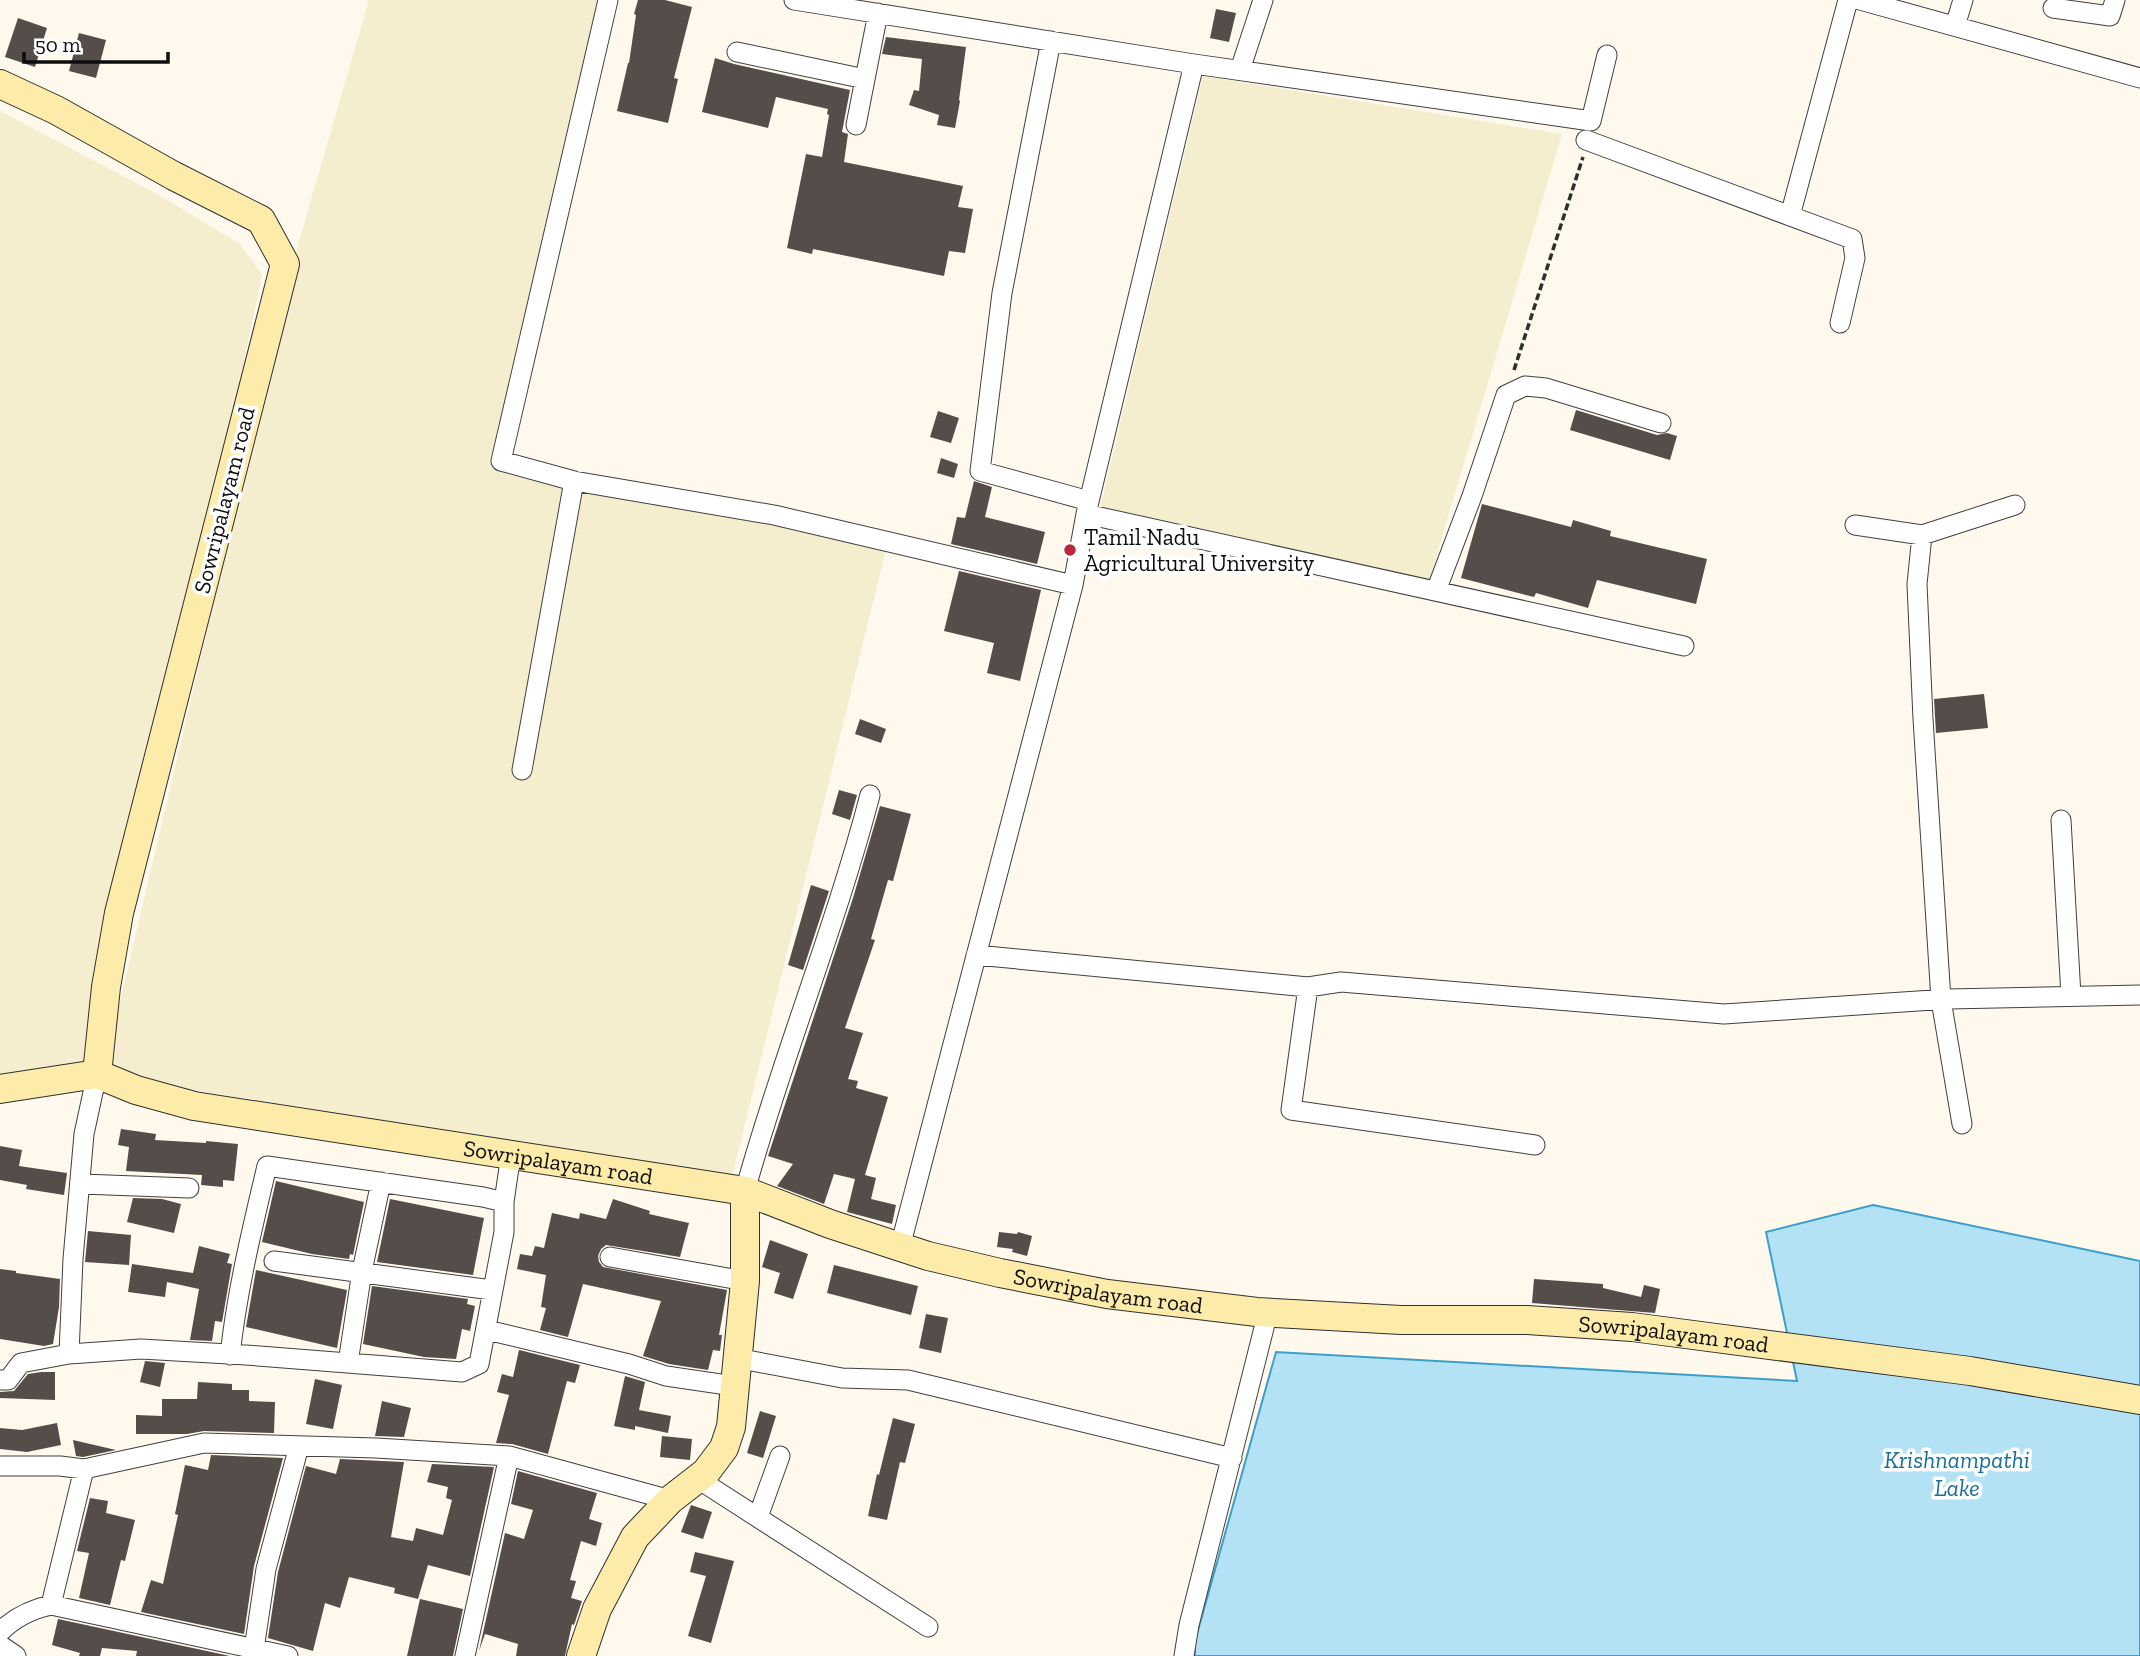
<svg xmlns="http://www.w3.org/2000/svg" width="2140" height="1656" viewBox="0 0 2140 1656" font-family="'Zilla Slab',serif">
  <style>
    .farmland { fill: #f4edce }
    .water { fill: #b3e2f5; stroke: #3b9fca; stroke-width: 2 }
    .building { fill: #554d49 }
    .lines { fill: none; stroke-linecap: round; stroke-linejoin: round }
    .street-casing { stroke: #404040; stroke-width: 21 }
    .secondary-casing { stroke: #2f2f2f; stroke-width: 30 }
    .path { stroke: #2f2f2f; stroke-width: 3.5; stroke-dasharray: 7 3.5; stroke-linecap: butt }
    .street { stroke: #fff; stroke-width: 19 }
    .secondary { stroke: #fdeca9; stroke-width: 28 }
    .poi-dot { fill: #b9283d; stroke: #fff; stroke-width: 2.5 }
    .labels { text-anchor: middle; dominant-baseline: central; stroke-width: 7; stroke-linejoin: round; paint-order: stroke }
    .street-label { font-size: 23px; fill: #0d0d0d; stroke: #fff }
    .poi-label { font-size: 23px; fill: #0d0d0d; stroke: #fff; text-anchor: start }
    .water-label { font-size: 24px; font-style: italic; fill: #196f9b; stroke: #fff }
  </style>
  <rect width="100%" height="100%" fill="#fff9ed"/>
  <path class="farmland" d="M369,0H608L501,461L888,541L733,1173H661L307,1108L184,1089L105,1065L299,241Z
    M1203,76L1562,134L1428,584L1100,508Z
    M0,111L161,196L240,244L262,275L238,389L193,574L97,1074L0,1089Z"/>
  <path class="water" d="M1873,1205L2140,1261V1656H1195V1641L1276,1352L1797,1381L1766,1232Z"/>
  <path class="building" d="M638,0H665L692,7L674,78L678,79L668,123L617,111L628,63H629L636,15L634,14Z
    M1216,9L1236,13L1229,42L1210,38Z
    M18,18L47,28L35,67L5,57Z
    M79,33L106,40L96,78L69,71Z
    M886,37L966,47L959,100L960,101L955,128L937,125L939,115L909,105L914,90L919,91L922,59L882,54Z
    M715,58L734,64L850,90L842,132L848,134L844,162L963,186L958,207L973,209L965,253L949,251L944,276L813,249L812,254L787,248L806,154L822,157L829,115L827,114L828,109L776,97L768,128L702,112Z
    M1576,410L1657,435L1667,433L1677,436L1670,460L1570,430Z
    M938,411L959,418L951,443L930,437Z
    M941,458L958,464L954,478L937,473Z
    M974,481L992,487L985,517L1045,532L1037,564L951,544L957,517L965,518Z
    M1482,504L1571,527L1573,520L1611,531L1610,536L1707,559L1696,604L1597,580L1588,608L1536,593L1534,597L1461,578Z
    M959,571L1041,590L1020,681L987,673L994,643L944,631Z
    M1984,694L1988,728L1936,733L1934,699Z
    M860,719L886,729L881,743L855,734Z
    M839,790L857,795L850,820L832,814Z
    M880,806L911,814L893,881L888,880L871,939L875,940L845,1028L863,1033L848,1079L858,1081L856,1088L888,1097L865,1175L876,1178L871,1199L896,1205L892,1224L847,1212L855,1179L834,1174L824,1204L777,1186L793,1164L768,1156L853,898Z
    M811,885L829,891L803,970L788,965Z
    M121,1129L156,1134L155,1140L206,1143V1141L238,1144L234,1181L223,1180V1187L201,1185L202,1175L126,1171L129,1147L118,1145Z
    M0,1146L22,1150L19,1166L67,1173L64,1195L26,1189L27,1185L0,1180Z
    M276,1181L364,1202L353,1255L350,1254L349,1259L312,1254L262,1242Z
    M133,1198L162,1199L181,1204L174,1233L127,1222Z
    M390,1199L484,1218L473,1275L377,1262Z
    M613,1199L650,1211L649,1214L689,1223L680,1257L606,1245L601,1249L598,1256L599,1262L603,1267L727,1290L719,1335H722L720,1351L713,1350L708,1370L669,1364L643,1356L661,1301L583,1284L568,1337L540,1330L546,1308L541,1307L546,1275L517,1269L520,1254L532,1256L535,1246L544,1248L552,1213L579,1219L580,1213L606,1219Z
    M88,1231L131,1235L129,1265L85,1262Z
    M999,1232L1017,1234L1018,1232L1032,1236L1027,1256L1012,1252L1013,1249L997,1247Z
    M770,1240L808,1254L793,1299L774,1293L780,1273L762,1267Z
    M199,1246L230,1254L227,1263L232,1264L222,1322L215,1321L212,1341L190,1340L199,1289L167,1282L165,1297L128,1292L132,1264L193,1273Z
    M834,1265L918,1286L911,1315L827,1293Z
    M0,1269L16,1271V1273L60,1279L59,1307L53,1344L44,1346L0,1339Z
    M256,1270L347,1290L337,1348L246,1327Z
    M1534,1279L1603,1284V1288L1641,1297L1644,1285L1660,1289L1655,1313L1532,1303Z
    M372,1286L468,1299L467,1304L475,1306L470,1331L462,1329L456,1359L424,1357L363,1344Z
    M926,1314L948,1318L941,1353L919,1348Z
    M519,1350L580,1365L575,1383L567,1381L548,1454L512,1444L496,1443L509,1395L497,1392L502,1374L513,1377Z
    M145,1361L165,1363L160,1387L140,1382Z
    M41,1372H55V1400L0,1398V1392L14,1391L28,1374Z
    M625,1376L645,1382L639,1410L671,1416L668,1433L635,1426V1430L614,1426Z
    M315,1379L342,1385L333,1429L306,1424Z
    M198,1382L232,1384V1390H249V1401L275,1402L274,1433L204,1431L187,1434H136V1415L162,1416V1399H197Z
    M382,1401L411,1408L404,1437L375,1436Z
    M760,1411L776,1416L763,1458L747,1453Z
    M893,1418L915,1424L905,1463L900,1462L887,1520L868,1516L877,1474L879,1475Z
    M57,1423L61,1445L27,1452L0,1449V1428L22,1430Z
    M662,1436L692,1439L690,1460L660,1457Z
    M73,1440L116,1450L83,1457L76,1456Z
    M211,1455L283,1458L254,1566L244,1634L141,1612L151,1580L163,1584L178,1515L175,1514L185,1465L208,1470Z
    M340,1459L404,1462L391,1537L413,1541L416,1528L443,1535L452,1500L446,1498L448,1487L427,1482L432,1464L494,1467L470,1576L428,1565L418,1599L394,1593L395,1588L349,1577L340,1608L325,1603L313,1651L268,1638L278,1572L306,1466L336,1474Z
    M518,1471L597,1493L589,1519L602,1523L596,1546L581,1541L570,1580L576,1581L571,1598L582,1601L574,1625L572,1624L565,1656H516L518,1644L485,1634L479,1651L505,1533L524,1539L533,1510L511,1504Z
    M90,1498L108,1501L106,1513L135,1520L125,1561L121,1560L110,1605L79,1598L89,1553L77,1551Z
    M691,1505L712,1512L703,1539L681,1532Z
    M695,1552L734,1561L711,1643L688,1636L706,1576L690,1572Z
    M420,1599L463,1609L453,1656H407Z
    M58,1619L230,1656H136L137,1651L102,1648L100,1656H79L80,1653L52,1645Z"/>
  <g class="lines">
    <defs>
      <path id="street" d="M794,0L1194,64L1591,121L1607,55
        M1860,0L2140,78
        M2053,8L2110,16L2115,0
        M1955,26L1963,0
        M1051,41L1002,293L980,471L1089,501
        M737,52L865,79
        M1240,70L1263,0
        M856,125L878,13
        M1586,140L1852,239L1855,258L1840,323
        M1790,216L1848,0
        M574,481L774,515L1073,585
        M1086,514L1684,646
        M1855,525L1922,535L2015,505
        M1922,535L1917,584L1923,719L1941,1000L1962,1124
        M1436,591L1472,496L1506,395L1525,386L1546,388L1661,423
        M522,770L574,481L501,461L608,0
        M2061,820L2071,996
        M976,955L1308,987L1341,982L1724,1014L1948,999L2140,995
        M1308,987L1291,1110L1535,1145
        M81,1184L189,1188
        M745,1191C782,1057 835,929 870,795
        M900,1247L1073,585L1086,514L1194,64
        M610,1257L745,1281
        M274,1261L492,1290
        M487,1330L629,1364L666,1376L734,1386
        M69,1354L73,1259L84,1134L97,1074
        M230,1355C237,1291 252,1229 267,1166L483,1197L504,1202
        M736,1358L842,1378L908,1380L1232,1458
        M348,1363L362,1271L381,1182
        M0,1380H8L21,1363L69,1354L141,1349L246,1355L462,1372L479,1364L504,1232V1202L511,1154
        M0,1466H60L84,1469
        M698,1479L928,1627
        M758,1517L780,1456
        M51,1605L84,1469L204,1443L376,1448L509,1456L670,1500
        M0,1632C14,1618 32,1609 51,1605L288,1656
        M0,1645L16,1656
        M253,1656L266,1569L299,1446
        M465,1656L509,1456
        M1184,1656L1189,1625L1268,1312"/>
      <g id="secondary">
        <path d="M0,84L56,110L174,176L261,220L285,264L119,913L106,987L97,1074"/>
        <path id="s1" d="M0,1089L97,1074L136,1090L194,1106L745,1191L830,1224L928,1256L1000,1273L1107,1294L1257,1312L1401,1320H1527L1632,1327L1970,1371L2140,1400"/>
        <path d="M581,1656L597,1609L635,1537L670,1500L706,1472L724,1448L731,1427L745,1281V1191"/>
      </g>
    </defs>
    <use href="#street" class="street-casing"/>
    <use href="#secondary" class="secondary-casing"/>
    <path class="path" d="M1514,370L1583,157"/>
    <use href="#street" class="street"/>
    <use href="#secondary" class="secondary"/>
  </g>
  <circle class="poi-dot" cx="1070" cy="550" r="7"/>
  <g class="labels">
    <g class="street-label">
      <text transform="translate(224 500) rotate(-76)">Sowripalayam road</text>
      <text stroke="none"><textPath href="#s1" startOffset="569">Sowripalayam road</textPath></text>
      <text stroke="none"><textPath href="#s1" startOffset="1136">Sowripalayam road</textPath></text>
      <text stroke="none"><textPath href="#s1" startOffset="1704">Sowripalayam road</textPath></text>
    </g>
    <g class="poi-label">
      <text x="1084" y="537">Tamil Nadu<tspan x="1084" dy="26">Agricultural University</tspan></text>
    </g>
    <g class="water-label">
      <text x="1957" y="1459">Krishnampathi<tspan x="1957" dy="28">Lake</tspan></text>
    </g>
  </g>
  <path d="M24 52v10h144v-10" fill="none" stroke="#0d0d0d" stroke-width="3.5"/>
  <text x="35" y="52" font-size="21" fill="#0d0d0d" stroke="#ffffff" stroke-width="5" paint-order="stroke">50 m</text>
</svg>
